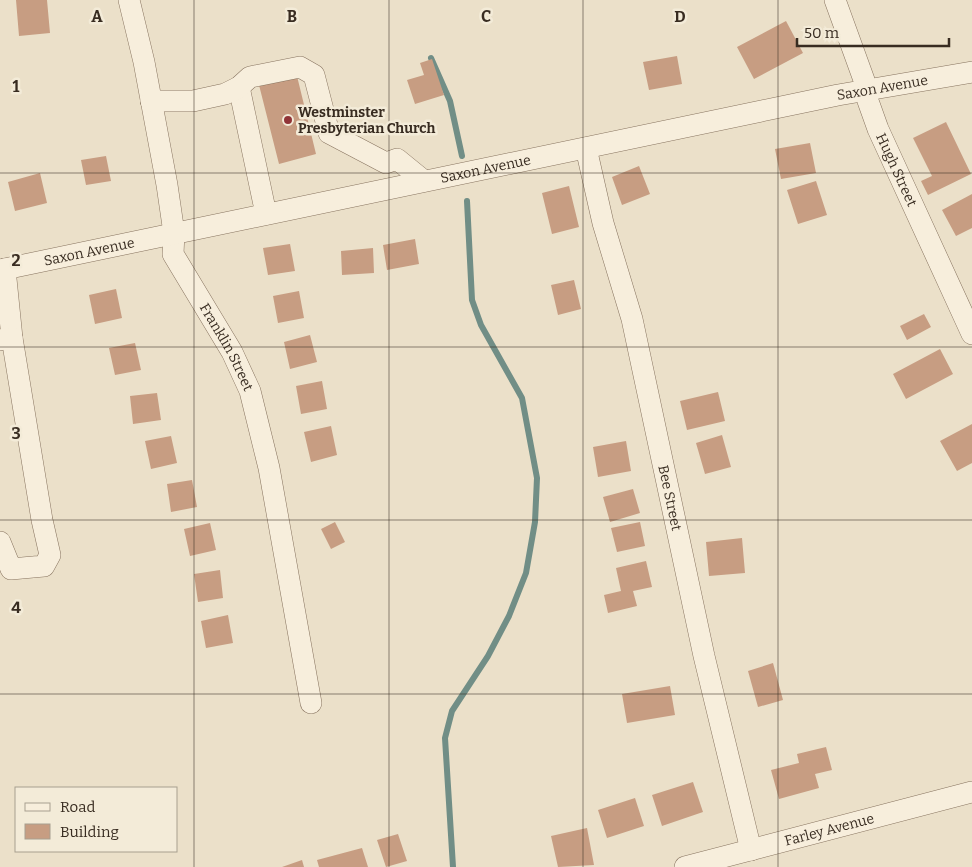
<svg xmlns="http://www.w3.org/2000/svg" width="972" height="867" viewBox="0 0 972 867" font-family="Bitter,serif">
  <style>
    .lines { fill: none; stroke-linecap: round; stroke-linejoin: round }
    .stream { stroke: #718e86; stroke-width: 6 }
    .building { fill: #c79d82 }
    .minor-casing { stroke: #87735f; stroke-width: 22 }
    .minor { stroke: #f7eedc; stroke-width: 21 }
    .grid { fill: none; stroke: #382c21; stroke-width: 1; stroke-opacity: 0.55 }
    .poi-dot { fill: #913437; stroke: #f3ebd8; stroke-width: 2 }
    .labels { text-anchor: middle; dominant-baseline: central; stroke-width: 5; stroke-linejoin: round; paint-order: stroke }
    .street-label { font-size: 14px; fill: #382c21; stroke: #f3ebd8 }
    .poi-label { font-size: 14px; font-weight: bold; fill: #382c21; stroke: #f3ebd8; text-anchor: start }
    .grid-label { font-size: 16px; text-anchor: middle; font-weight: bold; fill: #382c21; stroke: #f3ebd8; stroke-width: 5; stroke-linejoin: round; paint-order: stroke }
  </style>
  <rect width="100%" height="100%" fill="#ebe0c9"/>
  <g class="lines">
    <path class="stream" d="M431,58L450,101L462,156
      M453,867L445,738L452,711L488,656L509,616L526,573L535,522L537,478L522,398L481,325L472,300L467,201"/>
  </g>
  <path class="building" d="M16,0H47L50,33L19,36Z
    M786,21L803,53L754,79L737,47Z
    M677,56L682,84L649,90L643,62Z
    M432,59L444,95L415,104L407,80L424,75L420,63Z
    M297,76L316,154L279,164L259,85Z
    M946,122L971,174L928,195L921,181L932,176L913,138Z
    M810,143L816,173L781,179L775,149Z
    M106,156L111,181L86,185L81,160Z
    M639,166L650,194L622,205L612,177Z
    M40,173L47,203L15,211L8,182Z
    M816,181L827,215L798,224L787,190Z
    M569,186L579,227L552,234L542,193Z
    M972,194V228L956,236L942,210Z
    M415,239L419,264L387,270L383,245Z
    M290,244L295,271L268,275L263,248Z
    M373,248L374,273L342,275L341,251Z
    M574,280L581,309L558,315L551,285Z
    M116,289L122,318L95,324L89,295Z
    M299,291L304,318L278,323L273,296Z
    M924,314L931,327L907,340L900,326Z
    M310,335L317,362L290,369L284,342Z
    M135,343L141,370L115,375L109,348Z
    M940,349L953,374L906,399L893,374Z
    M322,381L327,409L301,414L296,386Z
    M718,392L725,421L687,430L680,401Z
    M157,393L161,420L133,424L130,396Z
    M972,424V463L957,471L940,441Z
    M331,426L337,455L311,462L304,432Z
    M722,435L731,467L705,474L696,443Z
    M171,436L177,463L151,469L145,441Z
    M626,441L631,471L598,477L593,447Z
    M192,480L197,507L171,512L167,484Z
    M633,489L640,513L610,522L603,497Z
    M335,522L345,542L331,549L321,529Z
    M640,522L645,546L617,552L611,528Z
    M210,523L216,550L190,556L184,529Z
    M742,538L745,573L709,576L706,542Z
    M646,561L652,587L633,591L637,606L608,613L604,595L621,591L616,568Z
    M220,570L223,598L198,602L194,574Z
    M228,615L233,643L206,648L201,621Z
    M773,663L783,700L758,707L748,671Z
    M670,686L675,715L627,723L622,694Z
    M826,747L832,770L815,774L819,788L779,799L771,770L799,763L797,754Z
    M693,782L703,812L662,826L652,795Z
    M635,798L644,826L607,838L598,810Z
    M587,828L594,865L558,867L551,836Z
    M398,834L407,861L386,867L377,840Z
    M362,848L368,867H319L317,860Z
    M302,860L304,867H282Z"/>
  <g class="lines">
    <defs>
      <g id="minor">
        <path id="s1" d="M129,0L144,62L167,185L174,233L173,254L232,352L250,391L269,468L311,703"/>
        <path id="s2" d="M835,0L864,80L868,101L878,129L972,334"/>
        <path d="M239,87L266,214"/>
        <path d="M151,101H193L225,94L239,87L250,77L300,67L314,75L329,133L386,163L397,159L424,181"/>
        <path id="s3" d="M586,148L603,223L632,319L704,656L751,850"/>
        <path id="s4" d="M0,270L838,95L972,72"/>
        <path d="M0,340L12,338L5,269"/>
        <path d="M0,542L11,569L44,566L50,555L42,520L12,338"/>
        <path id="s5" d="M685,867L972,792"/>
      </g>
    </defs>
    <use href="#minor" class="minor-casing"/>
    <use href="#minor" class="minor"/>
  </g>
  <path class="grid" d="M194,0V867M389,0V867M583,0V867M778,0V867M0,173H972M0,347H972M0,520H972M0,694H972"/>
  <circle class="poi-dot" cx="288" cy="120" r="5"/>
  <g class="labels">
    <g class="street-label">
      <text stroke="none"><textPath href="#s4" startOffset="901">Saxon Avenue</textPath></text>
      <text stroke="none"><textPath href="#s4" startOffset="496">Saxon Avenue</textPath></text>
      <text stroke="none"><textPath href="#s2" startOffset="181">Hugh Street</textPath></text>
      <text stroke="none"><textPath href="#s4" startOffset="91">Saxon Avenue</textPath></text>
      <text stroke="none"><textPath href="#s1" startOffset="366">Franklin Street</textPath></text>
      <text stroke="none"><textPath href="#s3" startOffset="360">Bee Street</textPath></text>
      <text stroke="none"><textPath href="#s5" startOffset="149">Farley Avenue</textPath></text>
    </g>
    <g class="poi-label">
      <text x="298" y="112">Westminster<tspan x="298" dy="16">Presbyterian Church</tspan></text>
    </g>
  </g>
  <g class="grid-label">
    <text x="97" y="22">A</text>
    <text x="292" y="22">B</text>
    <text x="486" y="22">C</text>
    <text x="680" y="22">D</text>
    <text x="16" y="92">1</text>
    <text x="16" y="266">2</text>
    <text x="16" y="439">3</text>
    <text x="16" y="613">4</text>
  </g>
  <rect x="15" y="787" width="162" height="65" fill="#f3ebd8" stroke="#a89f8f"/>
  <rect x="25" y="803" width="25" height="8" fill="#f7eedc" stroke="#a89f8f"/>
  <text x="60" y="812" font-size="15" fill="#382c21">Road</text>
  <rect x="25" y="824" width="25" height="15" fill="#c79d82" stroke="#a89f8f"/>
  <text x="60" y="837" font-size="15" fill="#382c21">Building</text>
  <path d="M797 38v8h152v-8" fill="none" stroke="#382c21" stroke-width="2.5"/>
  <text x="804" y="38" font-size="15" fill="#382c21" stroke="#f3ebd8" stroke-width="4" paint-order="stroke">50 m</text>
</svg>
